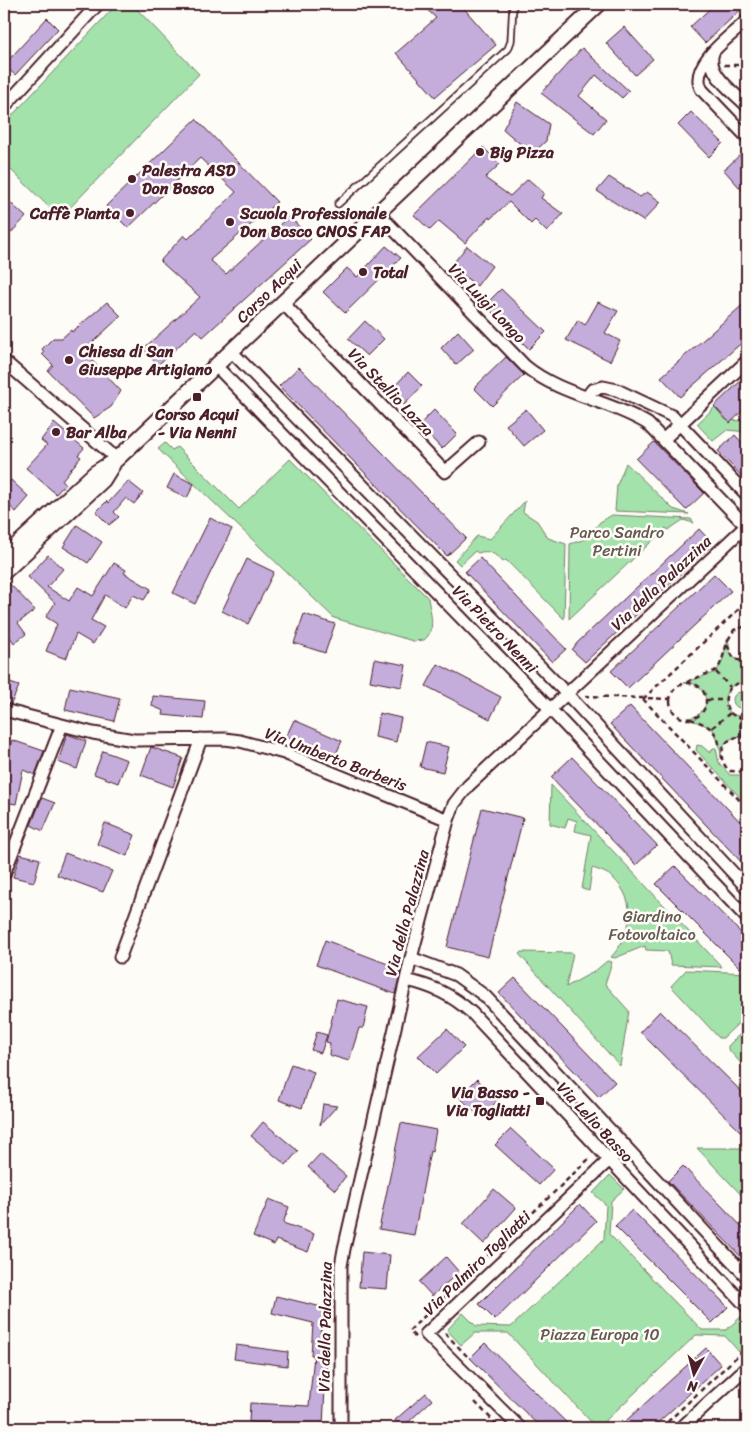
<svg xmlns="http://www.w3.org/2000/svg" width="751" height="1432" viewBox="0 0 751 1432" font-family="Sriracha,sans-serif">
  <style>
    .green { fill: #a3e2aa; stroke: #76806a }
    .building { fill: #c4acdb; stroke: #4a1f2b }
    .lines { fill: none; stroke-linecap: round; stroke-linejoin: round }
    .service-casing { stroke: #4a1f2b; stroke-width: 9 }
    .minor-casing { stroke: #4a1f2b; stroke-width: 15 }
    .tertiary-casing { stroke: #4a1f2b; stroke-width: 18 }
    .path { stroke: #4a1f2b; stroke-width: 2.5; stroke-dasharray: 5 4; stroke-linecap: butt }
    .service { stroke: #fdfcf7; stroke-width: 5.5 }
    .minor { stroke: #fdfcf7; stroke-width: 11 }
    .tertiary { stroke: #fdfcf7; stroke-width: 14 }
    .poi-dot { fill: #4a1f2b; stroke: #fdfcf7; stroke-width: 2 }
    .labels { text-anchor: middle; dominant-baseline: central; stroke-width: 5; stroke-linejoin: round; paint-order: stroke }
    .poi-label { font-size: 16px; font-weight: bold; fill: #4a1f2b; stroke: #fdfcf7; text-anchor: start }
    .street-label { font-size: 16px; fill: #4a1f2b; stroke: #fdfcf7 }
    .park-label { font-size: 16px; fill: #655a51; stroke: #fdfcf7 }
  </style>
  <rect width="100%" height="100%" fill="#fdfcf7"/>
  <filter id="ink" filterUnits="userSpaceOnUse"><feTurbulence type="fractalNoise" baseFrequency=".02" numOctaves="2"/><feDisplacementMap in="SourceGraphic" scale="10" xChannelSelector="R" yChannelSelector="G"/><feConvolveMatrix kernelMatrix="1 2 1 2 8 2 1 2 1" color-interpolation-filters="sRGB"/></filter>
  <g filter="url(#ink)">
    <path class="green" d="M117,4H132L199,74L60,218L4,163V124Z
      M715,407L726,420L747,421V432L727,430L713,441L697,424Z
      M165,443L172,450L177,447L239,509L290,459L428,598C430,612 437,630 424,640L413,641L334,618L158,449Z
      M626,463L673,509L689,514L615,511L617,485Z
      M525,501L523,512L537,521L548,538L566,544L564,619L506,560L503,562C495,554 489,549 478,553L475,551L460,565L455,560L477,536L490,539Z
      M612,515L691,519L694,523L683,520L668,530L666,528L569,619L570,544L588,538L600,522Z
      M728,639L731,655L739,661L747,662V683C727,680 717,702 733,715L747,717V739C733,734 722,741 721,756L719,742L712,728L687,718C708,717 713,694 694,684L684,683L716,672L722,662Z
      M733 700a8 8 0 1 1 16 0a8 8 0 1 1-16 0Z
      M697,745L702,746L710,753L713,748H716L719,763L730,775H747V805L696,750Z
      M551,785L722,967L671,965L668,951L646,950L645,946L615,958L611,957C632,935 638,901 613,878C608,873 599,870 592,868L589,891L582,889L591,835L575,831L577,821L568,818L565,828L550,824Z
      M521,952L573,953L566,987L595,971L607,961L612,962L605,984L629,1011L620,1066L519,954Z
      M686,970L747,973V1015L723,1038H719L671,986Z
      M747,1027V1070L728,1049V1046Z
      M697,1148H743L747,1163V1201Z
      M610,1175L624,1189L611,1201L609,1234L702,1330H726L742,1316L747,1322V1345L739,1352L725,1336L696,1335L601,1425V1428H593V1424L508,1333H475L461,1345L447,1330L463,1313L476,1326L511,1327L604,1239L606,1205L593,1193Z"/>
    <path class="building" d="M421,4H460L496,45L435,97L396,53L436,18Z
      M715,4H747L705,43L690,27Z
      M47,18L58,29L15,75L4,65Z
      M624,27L653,59L635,75L606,43Z
      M582,48L629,91L622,98L596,75L579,96L606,119L594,134L541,93Z
      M517,102L549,124L546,141L532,154L503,129Z
      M691,112L723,143L709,157L678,125Z
      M196,119L277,202L210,260L226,274L289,216L311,239L203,337L196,330L158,365L143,349L200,297L160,261L184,235L188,239L236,192L200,158L128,228L106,206Z
      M483,147L500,164L485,178L510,196L528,179L544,193L541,198L563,214L547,232L535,220L531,224L509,202L490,219L489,217L465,243L439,221L430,230L414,215Z
      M747,148V196L724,170Z
      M609,177L640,197L647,192L661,202L643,221L597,191Z
      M4,197L26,217L4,240Z
      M386,246L401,258L345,313L323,292L347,268L357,277Z
      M467,246L492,266L477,286L451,266Z
      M501,289L546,332L529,349L485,305Z
      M747,301V338L680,397L661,377Z
      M107,302L121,316L83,351L121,391L111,407L94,418L48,371L53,365L42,354L44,352L42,349L53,338H62L71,330L72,332Z
      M598,302L618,311L605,333L620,341L610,361L566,340L578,320L585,325Z
      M365,321L384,339L367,356L348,339Z
      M458,331L474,349L456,365L441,348Z
      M506,357L524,375L492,406L474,388Z
      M299,367L466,538L447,556L279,386Z
      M408,372L422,386L404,405L390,391Z
      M747,375V407L730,423L714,406Z
      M526,409L543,430L524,446L506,425Z
      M434,410L457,434L442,449L419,425Z
      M54,423L84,448L78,455L81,457L62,480L65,484L56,494L26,468L47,445L41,440Z
      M735,435L747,448V482L718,451Z
      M654,442L704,493L686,510L636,459Z
      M174,474L194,484L187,498L167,488Z
      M11,480L29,497L16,512L4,501V488Z
      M128,481L143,493L134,504L126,498L114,512L119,517L109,525L96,512L107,501L108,503Z
      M210,518L232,529L195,604L173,593Z
      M77,525L102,542L88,563L63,547Z
      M699,529L713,544L585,662L572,650L577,643Z
      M48,555L63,569L47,587L69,601L78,587L93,596L114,563L126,570L124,573L151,589L144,600L133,595L125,608L105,595L91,620L104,627L93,644L76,634L66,659L46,651L57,624L46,617L55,603L28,577Z
      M480,558L566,649L552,662L465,572Z
      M247,559L274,572L248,624L222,611Z
      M714,574L731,591L628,688L611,671Z
      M6,580L35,610L18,623L26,634L14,643L4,628V581Z
      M304,614L335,624L325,653L294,643Z
      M374,659L406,665L402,687L370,681Z
      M438,664L501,697L490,719L426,686Z
      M4,681L19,686L11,704L4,703Z
      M70,687L120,698L114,721L65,710Z
      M153,696L205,701L203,719L163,715L164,711L152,706Z
      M630,706L747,829V868L610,724Z
      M379,713L401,718L396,742L375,737Z
      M294,720L342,741L334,758L286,737Z
      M67,734L86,741L77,769L58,762Z
      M12,740L44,751L35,775L23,770L16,804L4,802V764Z
      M426,742L449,747L443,772L420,767Z
      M151,747L183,758L173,787L141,775Z
      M103,751L127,760L118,783L94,774Z
      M572,757L657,845L636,865L551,777Z
      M42,798L55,803L43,831L31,825Z
      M482,808L523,818L488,957L447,947Z
      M105,823L135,835L127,856L97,844Z
      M65,853L112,871L103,892L57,875Z
      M20,854L40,859L34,882L13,877Z
      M675,866L747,939V961L740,968L656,884Z
      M325,940L401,969L395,994L316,965Z
      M515,978L615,1082L599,1097L499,993Z
      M337,999L368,1007L363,1028H359L349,1061L329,1055L330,1043L326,1042Z
      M660,1011L747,1097V1138L640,1032Z
      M447,1029L464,1047L436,1074L418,1056Z
      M317,1032L327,1035L321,1053L311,1050Z
      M291,1064L314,1072L302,1108L279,1100Z
      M477,1079L498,1100L481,1118L459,1097Z
      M323,1104L337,1106L320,1125Z
      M263,1122L298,1151L286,1165L251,1136Z
      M401,1123L436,1130L432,1152L430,1151L414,1235L379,1229Z
      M511,1129L554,1169L539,1185L495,1145Z
      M320,1154L346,1176L335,1190L308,1167Z
      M683,1166L747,1232V1263L668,1181Z
      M494,1189L516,1208L484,1244L463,1224Z
      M269,1199L289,1207L283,1223L314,1234L308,1252L276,1240L274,1245L253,1236Z
      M580,1204L596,1221L495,1320L479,1304Z
      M632,1210L728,1307L712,1323L615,1226Z
      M362,1252L390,1255L387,1289L359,1287Z
      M446,1257L459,1272L432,1296L419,1282Z
      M276,1296L326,1308L320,1334H328L323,1425L249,1422L250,1403L309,1406L314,1355H311L313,1323L272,1313Z
      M485,1343L572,1428H541L470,1358Z
      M236,1345L288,1352L287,1366L234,1359Z
      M706,1348L721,1365L652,1428H618Z
      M426,1393L432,1400L402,1428L395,1420Z"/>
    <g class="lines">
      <defs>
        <path id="service" d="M338,204L508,49L511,41L513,4"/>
        <path id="minor" d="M747,21C731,35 687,66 702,90L747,137
          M713,53C705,73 735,93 747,106
          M4,107L98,4
          M377,212L525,366C560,395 609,400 648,424L747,527
          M282,302L445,472L479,442
          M232,352L567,694L747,888
          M4,361L117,459
          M216,366L550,709L747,918
          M587,397L592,390L603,387L617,390L672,416L747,495
          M664,439L747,361
          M4,710L93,733L134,740L225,739L240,741L284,753L448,820
          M4,874L62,725
          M120,957L201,739
          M411,958L456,975L485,996L747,1277
          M406,980C433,986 452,995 472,1013L747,1307
          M341,1428V1266L344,1249L411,958L448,820L454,804L468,786L746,526
          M520,1428L426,1334L625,1145
          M681,1428L747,1367"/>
        <path id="tertiary" d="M4,557L95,473L117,459L599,4
          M4,572L103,480L113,464"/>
      </defs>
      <use href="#service" class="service-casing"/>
      <use href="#minor" class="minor-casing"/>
      <use href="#tertiary" class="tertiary-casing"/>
      <path class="path" d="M724,65H747
        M745,626L747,585
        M728,640L734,630L747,626
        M727,645L734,659L747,662
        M716,672L730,687
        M687,682C722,665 716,681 728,639
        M744,682L745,662
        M747,683C719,679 718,722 747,717
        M670 701a18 18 0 1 1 36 0a18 18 0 1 1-36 0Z
        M585,696L671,699
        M643,699L747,808
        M643,699L738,610L747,611
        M707,700H725
        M690,719C707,724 718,730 720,749
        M712,728L730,713
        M740,737L741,718
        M747,739C726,730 712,757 730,771L747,772
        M445,1333L467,1356
        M415,1337L409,1331L591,1157
        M475,1402L500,1428
        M661,1428L747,1347"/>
      <use href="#service" class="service"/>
      <use href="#minor" class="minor"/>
      <use href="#tertiary" class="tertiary"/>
    </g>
  </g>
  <g class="poi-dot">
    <circle cx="480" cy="152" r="5"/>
    <circle cx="132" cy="179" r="5"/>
    <circle cx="130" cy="213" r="5"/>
    <circle cx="230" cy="222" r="5"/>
    <circle cx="363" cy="272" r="5"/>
    <circle cx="69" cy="360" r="5"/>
    <rect x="192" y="392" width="10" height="10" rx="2.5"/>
    <circle cx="56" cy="432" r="5"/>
    <rect x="535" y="1096" width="10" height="10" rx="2.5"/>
  </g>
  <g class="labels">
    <g class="poi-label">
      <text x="490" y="152">Big Pizza</text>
      <text x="142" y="170">Palestra ASD<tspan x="142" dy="18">Don Bosco</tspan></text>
      <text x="120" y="213" text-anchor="end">Caffè Pianta</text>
      <text x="240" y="213">Scuola Professionale<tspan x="240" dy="18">Don Bosco CNOS FAP</tspan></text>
      <text x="373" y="272">Total</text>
      <text x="79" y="351">Chiesa di San<tspan x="79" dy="18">Giuseppe Artigiano</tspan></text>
      <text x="197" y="414" text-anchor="middle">Corso Acqui<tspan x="197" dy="18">- Via Nenni</tspan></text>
      <text x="66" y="432">Bar Alba</text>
      <text x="530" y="1092" text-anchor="end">Via Basso -<tspan x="530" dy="18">Via Togliatti</tspan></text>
    </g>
    <g class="street-label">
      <text transform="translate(269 291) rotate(-44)">Corso Acqui</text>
      <text transform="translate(487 303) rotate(46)">Via Luigi Longo</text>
      <text transform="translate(391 392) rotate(46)">Via Stellio Lozza</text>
      <text transform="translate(661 583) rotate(-43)">Via della Palazzina</text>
      <text transform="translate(495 629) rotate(46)">Via Pietro Nenni</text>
      <text transform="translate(336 759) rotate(21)">Via Umberto Barberis</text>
      <text transform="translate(407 913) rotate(-75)">Via della Palazzina</text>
      <text transform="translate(595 1122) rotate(47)">Via Lelio Basso</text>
      <text transform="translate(477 1263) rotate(-44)">Via Palmiro Togliatti</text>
      <text transform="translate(325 1327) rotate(-89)">Via della Palazzina</text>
    </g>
    <g class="park-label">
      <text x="617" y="532">Parco Sandro<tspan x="617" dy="18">Pertini</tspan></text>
      <text x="652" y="916">Giardino<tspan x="652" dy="18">Fotovoltaico</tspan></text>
      <text x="600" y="1334">Piazza Europa 10</text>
    </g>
  </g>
  <rect width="751" height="1432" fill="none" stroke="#fdfcf7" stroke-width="20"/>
  <rect x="10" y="10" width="731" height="1412" fill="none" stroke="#4a1f2b" stroke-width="2" filter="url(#ink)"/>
  <g transform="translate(694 1374) rotate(187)" stroke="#fdfcf7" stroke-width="4" paint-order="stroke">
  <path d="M0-4L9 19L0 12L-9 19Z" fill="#4a1f2b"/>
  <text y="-8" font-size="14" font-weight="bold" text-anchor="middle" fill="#4a1f2b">N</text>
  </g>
</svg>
